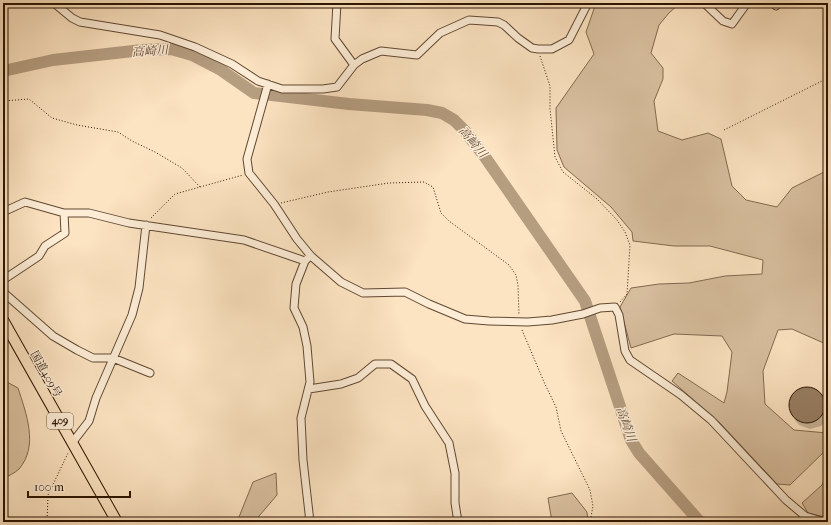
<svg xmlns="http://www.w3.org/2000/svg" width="831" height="525" viewBox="0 0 831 525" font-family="'IM FELL French Canon','Noto Serif JP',serif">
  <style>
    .green { fill: #d9c0a0; stroke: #826a50 }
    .shadow { fill: #0003 }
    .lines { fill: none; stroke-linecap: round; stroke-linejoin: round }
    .river { stroke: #b59d80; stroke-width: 12 }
    .building { fill: #988065; stroke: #2c1501 }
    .minor-casing { stroke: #604831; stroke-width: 9 }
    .highway-casing { stroke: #2c1501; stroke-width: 12 }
    .path { stroke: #2c1501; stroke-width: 1; stroke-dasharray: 1 2; stroke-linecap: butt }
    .minor { stroke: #fdedd7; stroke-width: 7 }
    .highway { stroke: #fce3c1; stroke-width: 10 }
    .labels { text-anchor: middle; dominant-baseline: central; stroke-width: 3; stroke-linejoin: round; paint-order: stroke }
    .shield { fill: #fdedd7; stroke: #6b5641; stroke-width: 1 }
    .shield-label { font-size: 10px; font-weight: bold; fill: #2c1501 }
    .street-label { font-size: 11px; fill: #2c1501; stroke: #fdedd7 }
    .water-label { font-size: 12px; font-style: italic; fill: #634b34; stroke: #fdedd7 }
  </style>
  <rect width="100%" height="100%" fill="#fce3c1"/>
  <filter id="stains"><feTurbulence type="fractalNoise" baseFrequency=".005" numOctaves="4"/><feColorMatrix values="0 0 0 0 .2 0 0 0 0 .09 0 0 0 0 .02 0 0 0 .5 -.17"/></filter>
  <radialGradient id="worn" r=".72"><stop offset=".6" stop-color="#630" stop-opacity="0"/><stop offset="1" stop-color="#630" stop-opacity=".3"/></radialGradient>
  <path class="green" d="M596,3H620L624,4L625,3H680L669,13L659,25L651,53L663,68V79L654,101L658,131L682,140L708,133L721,139L732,186L746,200L777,207L792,188L828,170V345L792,329L778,330L763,371L765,404L794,430L827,433L828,448L790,485L777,484L720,423L672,381L678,373L724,403L727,392L732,352L722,336L674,334L631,348L620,307L631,288L659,284L689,283L725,276L762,274L763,260L710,246H674L633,241L632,232L611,207L564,167L557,150L556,108L594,54L586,32Z
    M3,380L18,388C26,413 39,446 19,469C15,473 8,476 3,479Z
    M828,472V518L808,513L802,503L822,485Z
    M276,473L277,495L254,522H237L253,482Z
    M572,493L587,512L588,522H552L548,498Z"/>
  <path class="shadow" d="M807,388L812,389L822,395L828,410L825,422L821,426L810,429L799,425L795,420L792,414L790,402L796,392Z"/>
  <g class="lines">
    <path class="river" d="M3,71L53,60L142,50L171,49L192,55L221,70L254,93L349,104L427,110L442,113L454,120L465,131L485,157L585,301L631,440L639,453L700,522"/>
  </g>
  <path class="building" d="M789 405a18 18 0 1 1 36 0a18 18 0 1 1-36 0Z"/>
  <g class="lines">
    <defs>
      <path id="minor" d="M54,3L72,18L80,22L160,35L195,47L232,64L258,81L282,89H323L337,87L354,65L362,59L381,51L417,55L440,33L469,20L498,22L504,25L518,38L532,48L538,49H552L569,40L588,3
        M337,3L335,39L354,65
        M704,3L723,21L732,24L747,3
        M775,3L776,6
        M268,84L247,159L249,173L274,204L297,239L311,256L341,282L363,293L405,292L429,304L465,319L489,321L528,322L552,320L583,314L600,308L615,307L619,315L625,351L630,360L681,395L711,420L786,500L805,516L825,522
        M3,212L25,202L64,213H89L129,223L244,240L305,261
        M308,258L305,261L296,284L294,308L303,327L307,346L310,382L301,418L303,460L310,522
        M3,280L39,256L45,246L65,233L64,213
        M3,292L53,336L77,350L93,358H113L150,373
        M309,389L341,384L358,378L375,364H391L412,379L425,406L449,443L455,473V503L458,522
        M72,443L89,421L96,398L132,315L139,288L146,225"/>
      <path id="highway" d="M3,320L117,522"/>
    </defs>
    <use href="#minor" class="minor-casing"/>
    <use href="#highway" class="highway-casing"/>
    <path class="path" d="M540,56L550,86V109L555,157L563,172L597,199L617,220L625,232L630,245L627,294L620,302
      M3,101L29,99L52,118L77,125L118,132L132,141L155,152L182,168L200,187
      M724,130L828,78
      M281,203L328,192L389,183L424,182L433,187L441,213L449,221L509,265L516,275L518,285L519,315
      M151,218L175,194L243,175
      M522,330L544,382L556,407L561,431L590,490L593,506L590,522
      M47,522L48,495L68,453"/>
    <use href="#minor" class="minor"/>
    <use href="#highway" class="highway"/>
  </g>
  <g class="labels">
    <rect class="shield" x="47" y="413" width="26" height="16" rx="3"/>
    <g class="shield-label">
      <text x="60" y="421">409</text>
    </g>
    <g class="street-label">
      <text transform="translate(46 374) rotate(60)">国道409号</text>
    </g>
    <g class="water-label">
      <text transform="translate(150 51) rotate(-4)">高崎川</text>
      <text transform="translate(473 142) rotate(50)">高崎川</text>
      <text transform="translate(626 424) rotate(70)">高崎川</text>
    </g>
  </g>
  <rect width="831" height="525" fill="none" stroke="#fce3c1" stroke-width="16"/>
  <rect x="4" y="4" width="823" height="517" fill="none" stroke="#2c1501" stroke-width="2"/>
  <rect x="8" y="8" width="815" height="509" fill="none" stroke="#2c1501"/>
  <path d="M28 491v6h102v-6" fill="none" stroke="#2c1501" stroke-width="2"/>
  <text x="34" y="491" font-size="12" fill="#2c1501" stroke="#fdedd7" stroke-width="3" paint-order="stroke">100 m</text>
  <rect width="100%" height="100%" filter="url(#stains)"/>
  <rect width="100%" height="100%" fill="url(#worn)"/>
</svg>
